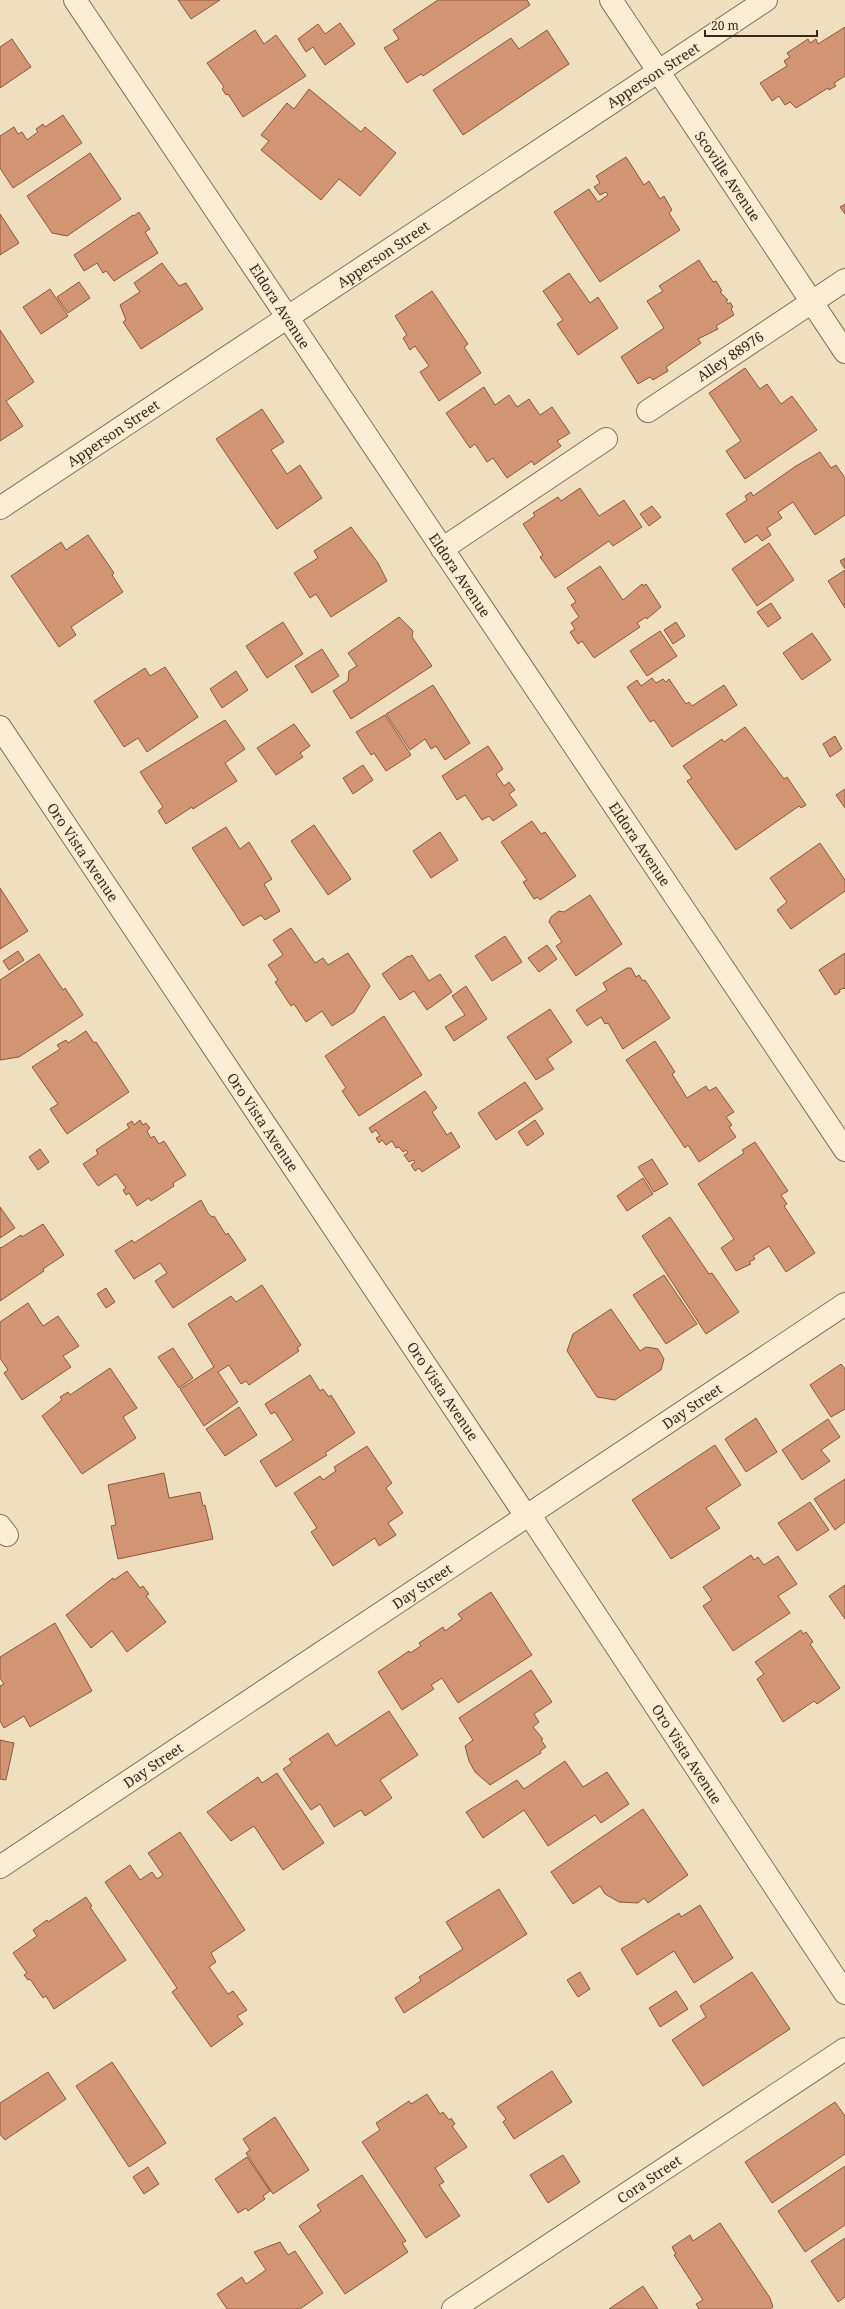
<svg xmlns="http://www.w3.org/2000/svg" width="845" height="2309" viewBox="0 0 845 2309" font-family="'Noto Serif',serif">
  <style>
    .building { fill: #d19573; stroke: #8b573b }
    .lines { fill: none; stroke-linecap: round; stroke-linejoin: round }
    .minor-casing { stroke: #8a6f57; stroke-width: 24 }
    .minor { stroke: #fbedd3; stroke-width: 22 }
    .labels { text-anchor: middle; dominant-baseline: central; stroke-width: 3; stroke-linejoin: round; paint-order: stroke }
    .street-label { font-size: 14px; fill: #39281c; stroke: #f7eacf }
  </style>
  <rect width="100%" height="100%" fill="#f0dfbf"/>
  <path class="building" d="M178,0H220L191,19Z
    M438,0H527L530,5L423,76L421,74L407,83L384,48L399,39L393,30Z
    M340,23L355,44L325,65L313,47L306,52L298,39L318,24L325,34Z
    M845,27V76L834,83L836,86L829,90L828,88L796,108L790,102L785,105L779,96L772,101L760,83L787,66L784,61L790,57L787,53L808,39L810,43L816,39L818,44Z
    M255,30L264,44L276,35L306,76L243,117L228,94L226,95L222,89L224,87L207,63Z
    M547,30L569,64L463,135L433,90L511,38L519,49Z
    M12,39L31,67L0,88V47Z
    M309,89L361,132L365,127L396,153L360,196L339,179L321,200L261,150L269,141L261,135L287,103L294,109Z
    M63,115L82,143L13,188L0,168V136L14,127L18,134L22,132L27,140L38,132L36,129L43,124L45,127Z
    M90,153L121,199L67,236L52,233L27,196Z
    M626,157L644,185L649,181L660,199L664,196L672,210L669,213L680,230L600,282L554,212L589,189L598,202L608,195L606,192L600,195L594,187L600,183L596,176Z
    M845,204V214L840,207Z
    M139,212L150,229L145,232L158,253L114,281L106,271L103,273L97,263L84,271L74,255L133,215L134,216Z
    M0,214L19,243L0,255Z
    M699,260L713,282L716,281L722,291L720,292L728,300L726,301L728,304L730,302L733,307L731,309L734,315L716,326L718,329L698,339L701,343L666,367L668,371L653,380L650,377L638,384L621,357L664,328L647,301L663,291L659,286Z
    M162,263L179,286L186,283L203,309L141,349L123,322L126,320L120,305L140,292L134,283Z
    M569,273L590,303L598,297L618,328L578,355L557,324L563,320L543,291Z
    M79,282L90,298L68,313L57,297Z
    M50,289L68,316L41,334L23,307Z
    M432,291L468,344L464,347L481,373L439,401L420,372L429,366L415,346L410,350L403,338L407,335L395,316Z
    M0,330L34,382L6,401L23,426L0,441Z
    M745,368L760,389L767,384L781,404L792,396L817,430L745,479L726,451L741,441L709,393Z
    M484,387L495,405L509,395L517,407L529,399L540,415L552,407L570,433L557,441L561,446L534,465L532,461L507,478L493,458L487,462L475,444L470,448L446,413Z
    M262,409L284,442L271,450L287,474L300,465L322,498L277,529L216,439Z
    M820,452L831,468L836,465L845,478V515L815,535L793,502L778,512L782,518L767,528L771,535L762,541L757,535L745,543L726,514L747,500L745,496L751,492L753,496L796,466Z
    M580,488L599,516L624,500L642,527L613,546L609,541L555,578L540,557L543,555L523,524L535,516L533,513L558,497L561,501Z
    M652,506L661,517L649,526L640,514Z
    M351,527L378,563L387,581L331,617L316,594L310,598L294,573L318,558L314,551Z
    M88,535L114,573L112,575L123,592L71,627L76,635L59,647L11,576L61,542L66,550Z
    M769,543L794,580L757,606L732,569Z
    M845,558V569L840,561Z
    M600,566L623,600L642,584L643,586L646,584L661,607L647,619L646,617L637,623L640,627L594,658L582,641L578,644L570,632L575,629L571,623L579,617L571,605L576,602L567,588Z
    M845,570V608L828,581Z
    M771,603L781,618L768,627L757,612Z
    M399,617L413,631L412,637L432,666L351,719L333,691L348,681L349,671L357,666L348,653Z
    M283,622L303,654L267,678L246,646Z
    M676,622L685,636L673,644L664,630Z
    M660,631L677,656L647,676L630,651Z
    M812,633L831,660L802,680L783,653Z
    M322,649L339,676L312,693L295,666Z
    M165,667L198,717L147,752L138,738L124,747L94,701L145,668L150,676Z
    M236,671L248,690L222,708L210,689Z
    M652,678L656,683L663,679L666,682L669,679L686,704L689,702L692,706L724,685L737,705L672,747L654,720L650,722L627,687L637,680L641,686Z
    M433,685L470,743L445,760L436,746L431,749L425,739L410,750L386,714Z
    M385,715L411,755L386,771L374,753L371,755L356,732Z
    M225,720L245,749L225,763L237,781L193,809L192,807L166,824L158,811L163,807L140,772Z
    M294,724L310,746L300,753L303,757L276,775L257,748Z
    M745,727L784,779L787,777L806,805L801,808L799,806L736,850L687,781L692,778L683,766L722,739L724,742Z
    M835,736L842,749L830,757L823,744Z
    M488,746L503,769L496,774L504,786L509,782L515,790L509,794L517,805L493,821L489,816L482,820L465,795L457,800L442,776Z
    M363,765L373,780L353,794L343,778Z
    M845,789V808L836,795Z
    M532,821L541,834L545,832L576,876L540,900L538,897L534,899L523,882L527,880L501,842Z
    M314,825L351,879L328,895L291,841Z
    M226,827L240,849L249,842L272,879L264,884L280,911L265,920L261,915L243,926L192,848Z
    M440,832L458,860L431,878L413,851Z
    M820,843L845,880V891L791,929L777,910L787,902L770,878Z
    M0,888L28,931L0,949Z
    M590,895L622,944L576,976L556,946L562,942L549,922L551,917L559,911L564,912Z
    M291,928L315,963L323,958L328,965L348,953L370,986L354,1012L332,1026L322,1011L306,1022L294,1004L291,1006L275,982L278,980L268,965L283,955L273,940Z
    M505,936L522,962L492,981L475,956Z
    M547,945L557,959L539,972L528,958Z
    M18,951L24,960L9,970L3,961Z
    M845,953V989L844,988L839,990L840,992L835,995L819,970Z
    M39,954L63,990L65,988L83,1015L19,1057L0,1060V980Z
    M412,955L429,981L440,974L452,992L427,1010L414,991L400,1000L382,974L408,956L409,957Z
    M627,968H631L636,977L639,975L643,981L645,980L670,1018L623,1049L608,1023L605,1024L601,1017L587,1026L576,1010L607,990L603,983Z
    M466,986L487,1019L454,1041L445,1027L465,1015L452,996Z
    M550,1009L572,1042L547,1059L554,1069L536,1080L507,1037Z
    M384,1016L422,1075L359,1116L342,1091L346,1088L325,1056Z
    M86,1031L94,1043L96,1042L129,1092L67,1134L50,1109L58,1104L32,1067L60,1049L57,1045L66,1040L68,1043Z
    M655,1041L675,1072L672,1074L687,1098L706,1086L709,1091L716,1087L734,1112L726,1117L732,1125L729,1127L736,1137L699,1162L688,1145L685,1148L626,1060Z
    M525,1082L543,1109L496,1140L478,1113Z
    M425,1091L437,1108L432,1112L447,1135L451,1132L460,1147L422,1172L419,1168L415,1171L411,1165L415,1162L413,1160L409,1162L404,1155L408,1153L406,1150L403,1152L399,1147L396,1148L392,1141L386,1145L382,1140L379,1143L376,1138L380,1136L376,1130L372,1133L369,1128Z
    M140,1120L143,1125L146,1123L150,1128L147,1131L151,1138L154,1136L159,1144L164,1141L186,1175L173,1183L174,1186L151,1201L149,1198L137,1206L129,1193L126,1195L123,1190L126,1188L116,1174L98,1186L83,1164L98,1154L96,1150L129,1128L127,1124L132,1121L134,1125Z
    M535,1120L544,1134L527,1146L518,1132Z
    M755,1142L788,1191L781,1195L787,1204L784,1206L815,1253L786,1272L769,1246L753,1256L755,1259L749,1262L751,1264L736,1271L721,1248L734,1239L698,1184L744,1153L742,1150Z
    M40,1149L49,1162L38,1170L29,1157Z
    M652,1159L668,1184L654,1192L638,1167Z
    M643,1178L653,1194L627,1211L617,1196Z
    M201,1200L208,1213L212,1217L214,1216L226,1235L228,1233L246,1260L173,1308L155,1281L167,1273L160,1263L134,1279L115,1251L132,1240L134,1243Z
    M0,1207L15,1228L0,1238Z
    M670,1217L709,1274L712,1273L739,1312L706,1334L642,1236Z
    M43,1224L64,1255L43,1269L44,1271L0,1301V1247L1,1248L21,1235L22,1237Z
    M664,1275L697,1324L666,1344L633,1295Z
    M262,1285L301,1345L297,1348L299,1351L249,1385L246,1381L241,1384L229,1365L218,1372L238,1402L204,1426L180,1389L214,1367L188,1324L231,1296L236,1302Z
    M106,1288L115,1302L106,1308L97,1294Z
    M28,1303L43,1326L58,1316L79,1346L63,1356L71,1367L22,1400L4,1373L8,1370L0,1358V1322Z
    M611,1309L640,1351L646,1347L658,1349L664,1359L661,1370L615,1400L597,1397L567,1351L573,1334Z
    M173,1348L193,1378L179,1388L158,1357Z
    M841,1364L845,1369V1409L831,1417L810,1385Z
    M110,1368L137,1408L123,1417L136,1438L82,1474L42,1416L62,1400L60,1397L68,1392L70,1395Z
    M310,1375L320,1391L323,1389L329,1397L331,1395L355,1433L325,1453L327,1455L276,1487L260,1461L293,1440L275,1412L271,1414L265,1404Z
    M239,1407L257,1435L225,1456L206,1429Z
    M756,1418L777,1452L746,1472L725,1439Z
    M828,1419L840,1437L821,1450L830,1461L802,1480L782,1450Z
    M715,1445L741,1485L706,1508L720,1528L671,1559L632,1500Z
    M367,1446L392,1483L386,1488L403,1513L388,1523L396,1535L379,1546L375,1538L333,1566L311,1532L317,1528L294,1493L320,1476L323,1480L336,1471L334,1467Z
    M164,1473L169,1498L200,1492L203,1506L205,1505L213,1539L118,1559L111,1526L116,1525L108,1485Z
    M845,1479V1522L835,1530L814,1499Z
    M810,1502L829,1530L797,1551L778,1523Z
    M751,1555L754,1560L758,1557L764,1565L778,1556L797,1584L778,1596L790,1613L733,1651L703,1606L712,1600L703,1587Z
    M127,1571L140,1588L143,1586L149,1594L146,1596L166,1622L127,1652L112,1631L91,1648L66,1615L113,1578L114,1580Z
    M845,1585V1619L829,1596Z
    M491,1592L532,1655L458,1703L442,1678L431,1685L434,1689L402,1710L378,1672L409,1651L410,1653L421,1646L419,1643L443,1627L445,1631L462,1619L458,1614Z
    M55,1623L92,1691L30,1727L24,1716L4,1728L0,1721V1686L4,1684L0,1678V1657Z
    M801,1630L803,1634L806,1632L813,1642L810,1644L840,1688L817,1704L814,1701L783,1722L757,1679L764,1674L755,1662Z
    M531,1670L552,1702L534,1714L539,1722L533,1727L543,1739L541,1740L546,1747L540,1751L541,1753L490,1785L475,1772L469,1761L465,1746L473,1740L459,1718Z
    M389,1711L418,1755L380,1780L392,1798L365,1816L361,1810L334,1827L320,1804L311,1810L283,1769L292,1763L289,1759L328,1733L336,1746Z
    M0,1740L14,1743L6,1780L0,1779Z
    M565,1761L583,1787L607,1772L629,1804L601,1823L595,1815L548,1846L524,1810L483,1838L466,1812L517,1780L524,1789Z
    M277,1773L324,1843L283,1870L254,1826L231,1841L207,1812L258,1777L262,1783Z
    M643,1809L688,1875L648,1903L644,1898L638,1903L619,1902L605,1894L600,1886L573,1904L551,1872Z
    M180,1832L245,1930L211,1953L216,1962L209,1967L228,1994L233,1991L247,2010L237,2016L243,2024L211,2047L172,1992L177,1988L105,1882L130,1865L140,1880L152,1872L157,1879L163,1875L148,1853Z
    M499,1889L527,1934L404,2013L395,1998L421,1981L419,1977L463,1949L446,1922Z
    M86,1897L92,1906L90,1907L126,1960L54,2009L46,1996L43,1998L30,1979L28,1980L24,1975L27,1973L13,1953L37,1936L33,1930L47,1920L48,1922Z
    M700,1905L733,1958L694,1983L674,1951L637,1975L621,1949L679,1913L681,1917Z
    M580,1972L590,1989L578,1997L567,1980Z
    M752,1972L790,2029L703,2086L672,2040L706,2017L700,2006Z
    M676,1991L688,2009L660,2027L649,2008Z
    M112,2062L166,2143L129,2167L76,2086Z
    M552,2071L572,2102L514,2139L503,2122L506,2119L497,2107Z
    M48,2072L66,2099L5,2140L0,2134V2103Z
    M427,2094L440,2114L443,2112L449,2120L451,2118L455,2124L452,2126L467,2147L435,2168L444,2182L439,2185L460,2216L426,2238L362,2142L380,2130L376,2123L409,2101L411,2104Z
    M835,2102L845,2116V2154L772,2203L745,2162Z
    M275,2117L309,2170L273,2194L246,2153L250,2150L243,2139Z
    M563,2155L580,2182L548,2203L530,2175Z
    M247,2157L270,2191L263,2196L265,2199L248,2211L246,2208L238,2213L215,2179Z
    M845,2166V2225L805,2252L778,2211Z
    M148,2167L159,2184L144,2194L133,2177Z
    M362,2175L406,2241L402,2243L408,2252L345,2294L299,2226L321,2211L317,2205Z
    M720,2223L770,2298L773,2307L770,2309H699L696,2304L703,2300L674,2255L676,2254L672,2247L690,2235L693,2241Z
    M845,2238V2297L838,2302L811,2261Z
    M280,2242L288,2255L295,2251L323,2293L300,2309H227L217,2294L242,2277L246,2284L266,2270L254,2252Z
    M643,2286L658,2309H609Z"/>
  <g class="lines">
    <defs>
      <path id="minor" d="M75,0L845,1150
        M611,0L845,352
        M648,411L845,280
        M0,508L766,0
        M442,549L606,439
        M0,727L526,1516
        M529,1514L845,1993
        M0,1526L7,1535
        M0,1867L845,1304
        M453,2309L845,2049"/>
    </defs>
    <use href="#minor" class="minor-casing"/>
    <use href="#minor" class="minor"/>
  </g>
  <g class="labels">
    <g class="street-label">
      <text transform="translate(653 75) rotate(-33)">Apperson Street</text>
      <text transform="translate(728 176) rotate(56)">Scoville Avenue</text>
      <text transform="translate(383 254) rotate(-34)">Apperson Street</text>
      <text transform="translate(280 306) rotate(57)">Eldora Avenue</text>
      <text transform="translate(730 356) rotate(-34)">Alley 88976</text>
      <text transform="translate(113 433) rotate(-34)">Apperson Street</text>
      <text transform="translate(460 575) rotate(56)">Eldora Avenue</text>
      <text transform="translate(640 844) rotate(56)">Eldora Avenue</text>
      <text transform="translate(83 852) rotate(56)">Oro Vista Avenue</text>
      <text transform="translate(263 1122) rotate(56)">Oro Vista Avenue</text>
      <text transform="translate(443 1391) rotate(56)">Oro Vista Avenue</text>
      <text transform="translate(692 1406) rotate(-34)">Day Street</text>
      <text transform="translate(422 1586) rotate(-34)">Day Street</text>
      <text transform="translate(687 1754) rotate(57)">Oro Vista Avenue</text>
      <text transform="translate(153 1765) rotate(-34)">Day Street</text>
      <text transform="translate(649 2179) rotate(-34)">Cora Street</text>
    </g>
  </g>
  <path d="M705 30v6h112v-6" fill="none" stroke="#39281c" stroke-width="2"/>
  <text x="711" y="30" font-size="12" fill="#39281c" stroke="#f7eacf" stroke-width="3" paint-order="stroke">20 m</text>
</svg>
